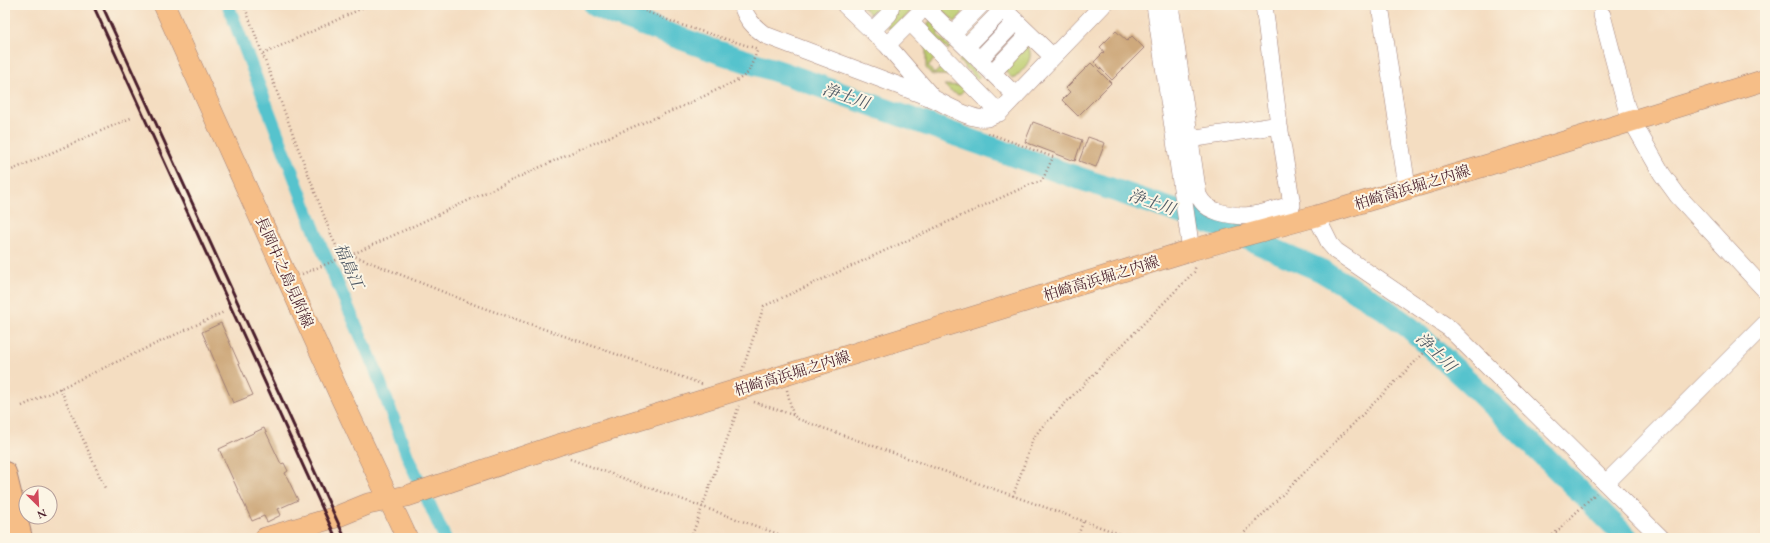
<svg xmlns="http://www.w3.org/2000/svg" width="1770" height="543" viewBox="0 0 1770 543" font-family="'EB Garamond','Noto Serif JP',serif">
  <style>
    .green { fill: #bdce70; stroke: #84764e }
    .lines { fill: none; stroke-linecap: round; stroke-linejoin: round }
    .canal { stroke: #56c3cd; stroke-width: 13 }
    .river { stroke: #56c3cd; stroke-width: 23 }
    .building { fill: #cea97c }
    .minor-casing { stroke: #9f7e76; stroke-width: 18 }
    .major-casing { stroke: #9f7e76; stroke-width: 22 }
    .highway-casing { stroke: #9f7e76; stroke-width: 24 }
    .path { stroke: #9f7e76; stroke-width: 2.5; stroke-dasharray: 1 3; stroke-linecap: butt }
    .minor { stroke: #fff; stroke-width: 17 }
    .major { stroke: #f6be87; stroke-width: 21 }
    .highway { stroke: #f6be87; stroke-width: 22 }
    .rail { stroke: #4a1f2b; stroke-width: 3 }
    .labels { text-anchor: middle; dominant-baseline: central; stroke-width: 4; stroke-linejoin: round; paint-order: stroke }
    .street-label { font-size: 15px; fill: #4a1f2b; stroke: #fcf5e5 }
    .water-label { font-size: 16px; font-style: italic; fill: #4e5864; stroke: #fcf5e5 }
  </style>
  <rect width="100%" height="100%" fill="#fcf5e5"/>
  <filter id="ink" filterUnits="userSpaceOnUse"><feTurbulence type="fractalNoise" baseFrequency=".025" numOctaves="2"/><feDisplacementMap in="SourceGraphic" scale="8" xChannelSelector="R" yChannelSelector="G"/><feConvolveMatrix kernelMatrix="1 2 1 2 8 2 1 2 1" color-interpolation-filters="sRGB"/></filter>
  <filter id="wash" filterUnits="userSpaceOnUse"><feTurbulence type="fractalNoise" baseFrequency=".012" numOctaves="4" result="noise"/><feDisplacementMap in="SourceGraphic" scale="16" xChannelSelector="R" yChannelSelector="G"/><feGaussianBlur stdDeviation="0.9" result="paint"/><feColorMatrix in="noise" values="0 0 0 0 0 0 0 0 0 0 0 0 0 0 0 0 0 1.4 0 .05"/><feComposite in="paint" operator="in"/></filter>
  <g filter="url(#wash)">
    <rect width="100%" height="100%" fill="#f4ddc1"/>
    <path class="green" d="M861,5H887L877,21Z
      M894,5H902L908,11L913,5H917L894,29L887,28Z
      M945,5H958L957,7L963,13L955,22L942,10Z
      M931,20L943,29L937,34L950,47L948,50L928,29V23Z
      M926,45L937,56L928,66L934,74L945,64L955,75H932L926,68Z
      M1027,45C1036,59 1024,68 1015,78H1012L1003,69Z
      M967,53L972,58L967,64L980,77L977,79L959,61Z
      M944,85L965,86V89L959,95L950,91Z"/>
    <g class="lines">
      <path class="canal" d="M228,5L320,244L374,366L407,455L445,538"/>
      <path class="river" d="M595,5L616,15L718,52L786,74L1043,166L1217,225L1322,271L1379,305L1410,328L1472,385L1627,538"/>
    </g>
    <g id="blocks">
      <path class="building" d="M1116,31L1127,41L1132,36L1144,48L1112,80L1094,62L1104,52L1100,47Z
        M1091,63L1111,83L1078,116L1062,100L1070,92L1066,88Z
        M1033,122L1082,140L1075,161L1025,142Z
        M1088,137L1105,143L1096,167L1079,161Z
        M221,323L253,395L233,403L202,332Z
        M264,428L281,464L284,463L288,471L285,473L298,500L278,509L281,515L267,522L264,516L252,521L219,449Z"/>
    </g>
  </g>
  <g filter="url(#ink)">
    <use href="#blocks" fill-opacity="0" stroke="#9f7e76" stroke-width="1"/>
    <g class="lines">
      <defs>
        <path id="minor" d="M742,5C746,19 754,27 765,35L934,99C947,105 972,121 987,118C991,117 995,114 999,113L1103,5
          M845,5L887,45L932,97
          M923,5L1016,96
          M999,5L1053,57
          M1155,5L1191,250
          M1170,5L1198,195C1203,205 1209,209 1219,212C1249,221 1264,212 1292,205L1279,125L1264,5
          M1380,5L1407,187
          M1602,15L1626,106L1632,121L1662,174L1678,196L1765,290
          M910,22L999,113
          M872,31L889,14L891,5
          M952,34L981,5
          M887,45L918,14
          M966,47L1003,9
          M979,60L1016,21
          M992,73L1029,34
          M1190,139L1279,125
          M1316,216L1330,244L1336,251L1449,328L1661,538
          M1606,483L1765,324"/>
        <path id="major" d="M164,5L338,391L407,538
          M265,538L336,517L368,504L407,496L558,445L1191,250L1316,216L1531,152L1765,80"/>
        <path id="highway" d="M5,473L21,538"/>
      </defs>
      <use href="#minor" class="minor-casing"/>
      <use href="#major" class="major-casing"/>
      <use href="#highway" class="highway-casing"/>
      <path class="path" d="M244,5L332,237L339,252L345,255
        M630,5L678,24L758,49
        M263,54L369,5
        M5,173L133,117
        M352,255L478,306L702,384
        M302,274L346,256L351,255L575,151L681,107L738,80L748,73L758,49
        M742,371L764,306L1031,184L1042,181L1053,157L988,133
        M60,388L105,488
        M787,390L793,415L798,419L1131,538
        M754,402L793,415
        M22,406L224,312
        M570,459L789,538
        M1013,496L1033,439L1041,428L1194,272L1196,265
        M691,538L739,406
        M1077,538L1083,522
        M1239,538L1440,337
        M1550,538L1596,493"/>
      <use href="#minor" class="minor"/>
      <use href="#major" class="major"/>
      <use href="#highway" class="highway"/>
      <path class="rail" d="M93,5L336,538
        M102,5L345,538"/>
    </g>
  </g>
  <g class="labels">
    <g class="street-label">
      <text transform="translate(1412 187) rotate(-17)">柏崎高浜堀之内線</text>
      <text transform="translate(285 272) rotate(66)">長岡中之島見附線</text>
      <text transform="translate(1101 278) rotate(-17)">柏崎高浜堀之内線</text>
      <text transform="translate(792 373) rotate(-17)">柏崎高浜堀之内線</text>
    </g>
    <g class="water-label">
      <text transform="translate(846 96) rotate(19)">浄土川</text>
      <text transform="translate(1152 202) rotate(19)">浄土川</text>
      <text transform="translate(349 266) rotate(66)">福島江</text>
      <text transform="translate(1436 352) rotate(44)">浄土川</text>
    </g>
  </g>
  <rect width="1770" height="543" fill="none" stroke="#fcf5e5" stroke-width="20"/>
  <g transform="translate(38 505) rotate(156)"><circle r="19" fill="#fcf5e5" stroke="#b59f9b"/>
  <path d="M0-3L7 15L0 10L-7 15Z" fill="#d1495b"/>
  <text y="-6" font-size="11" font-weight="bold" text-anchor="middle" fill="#4a1f2b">N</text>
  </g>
</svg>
